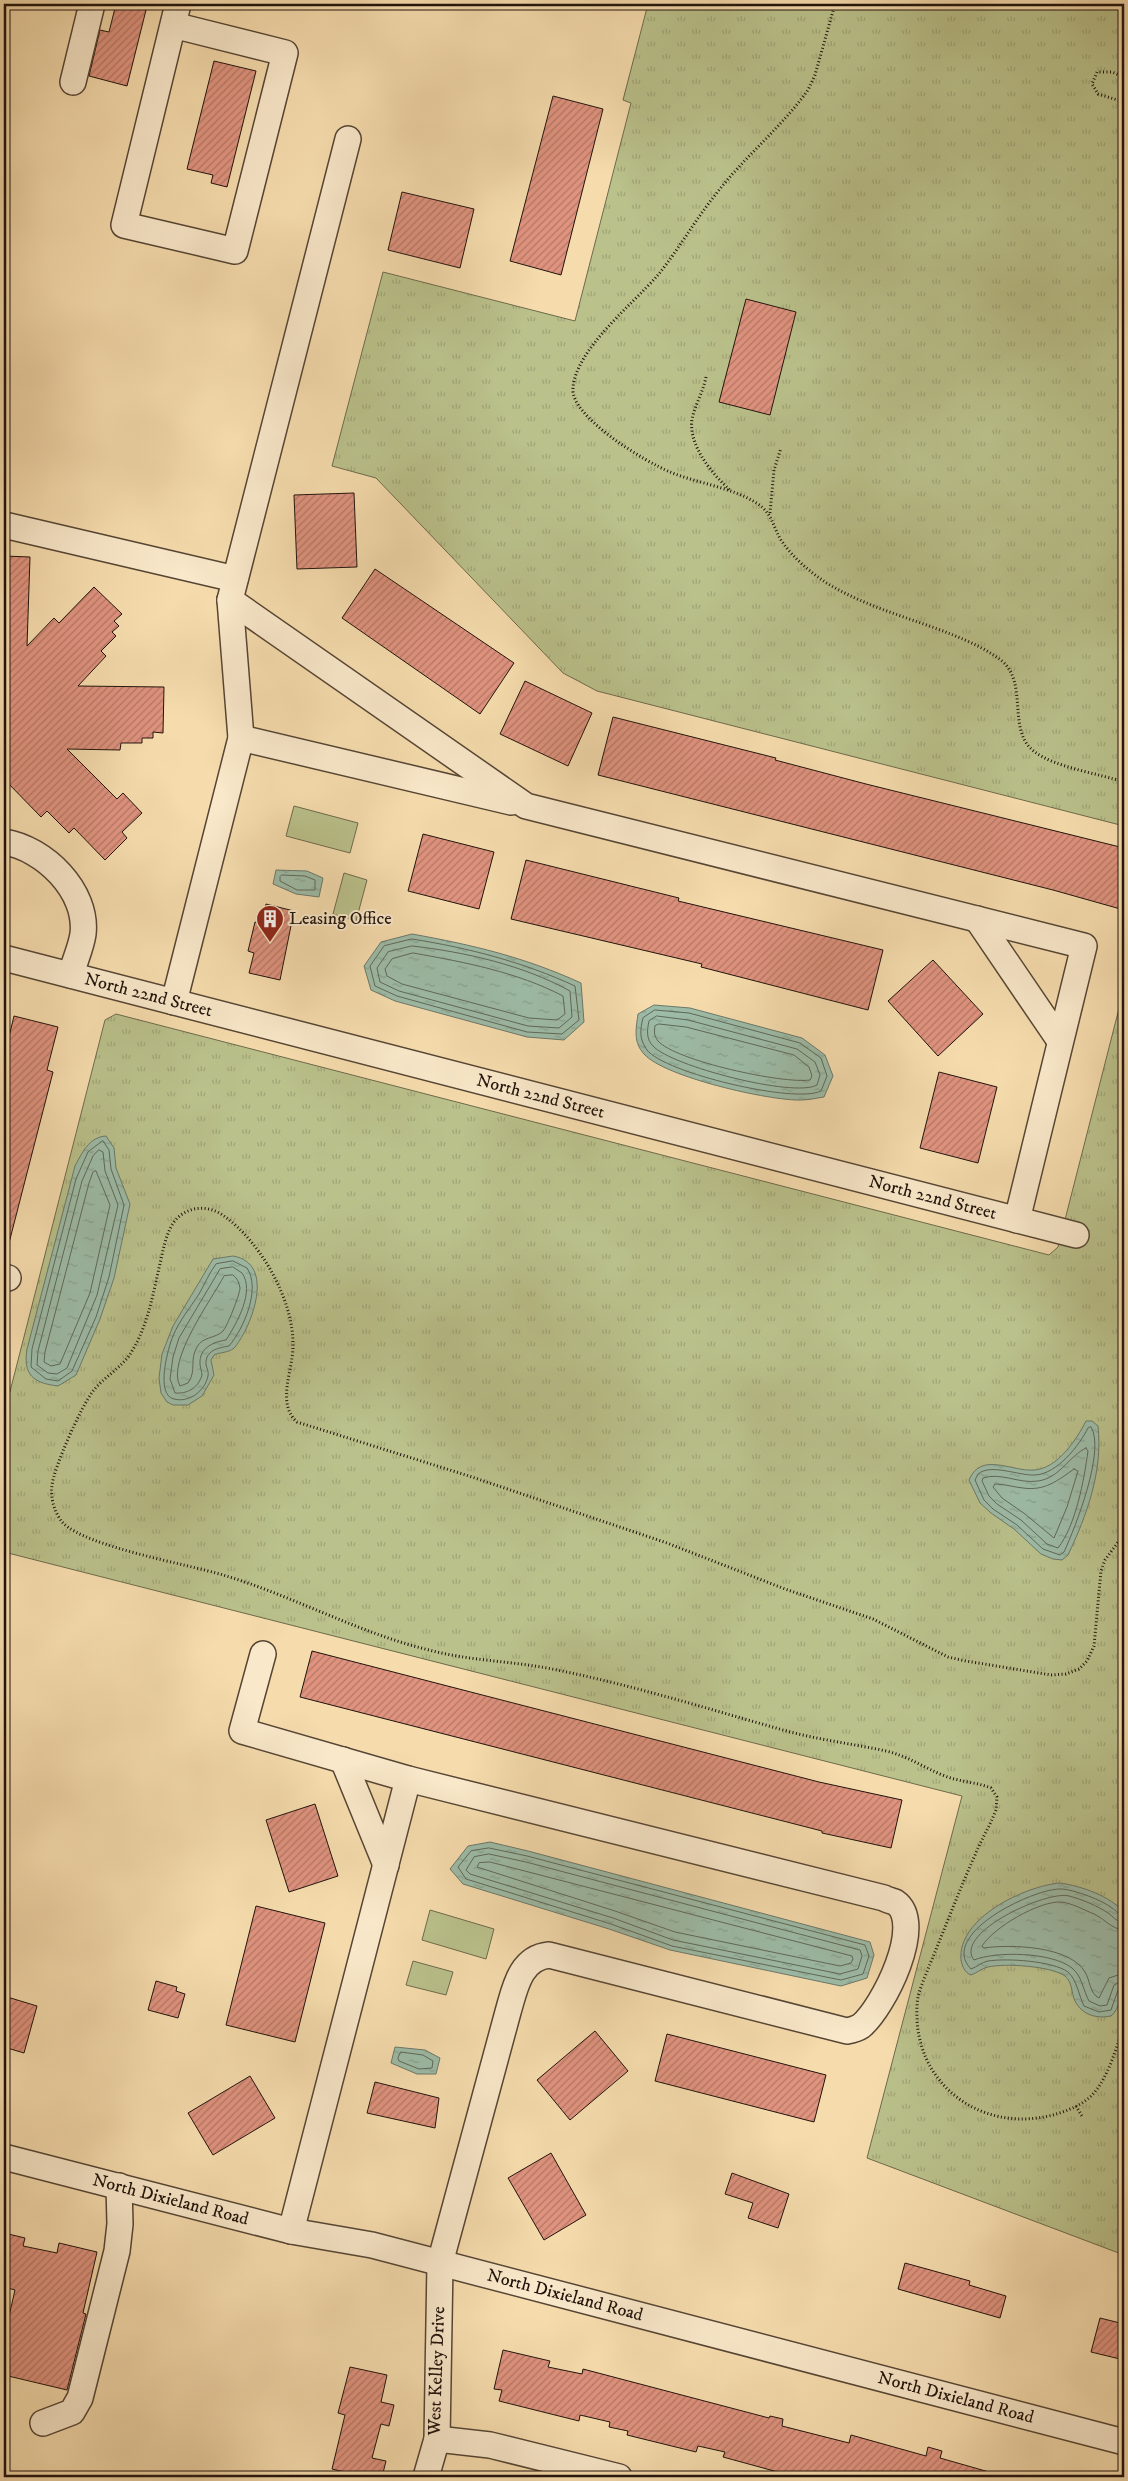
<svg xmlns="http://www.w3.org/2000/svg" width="1128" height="2481" viewBox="0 0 1128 2481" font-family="'IM FELL DW Pica',serif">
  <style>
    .grass { fill: url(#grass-tufts); stroke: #6d6a4c }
    .pitch { fill: #bac18b; stroke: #6d6a4c }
    .water { fill: url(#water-ripples); stroke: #6b786a }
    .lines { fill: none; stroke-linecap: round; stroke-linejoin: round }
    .shore { stroke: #5e685a; stroke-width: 1 }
    .building { fill: url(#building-hatch); stroke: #20130c }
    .minor-casing { stroke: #564534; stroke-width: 28 }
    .path { stroke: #20130c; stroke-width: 3; stroke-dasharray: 1 2.5; stroke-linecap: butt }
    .minor { stroke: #f9e8ca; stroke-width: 25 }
    .labels { text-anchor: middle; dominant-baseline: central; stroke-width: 4; stroke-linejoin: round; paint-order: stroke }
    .poi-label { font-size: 18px; fill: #20130c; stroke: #f9e8ca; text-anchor: start }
    .street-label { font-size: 18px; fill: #20130c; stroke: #f9e8ca }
  </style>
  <defs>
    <pattern id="grass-tufts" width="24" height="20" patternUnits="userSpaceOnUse" patternTransform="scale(1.25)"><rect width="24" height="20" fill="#bac18b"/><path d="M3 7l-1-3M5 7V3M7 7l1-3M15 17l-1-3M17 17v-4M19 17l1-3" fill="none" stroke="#a0a577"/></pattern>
    <pattern id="water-ripples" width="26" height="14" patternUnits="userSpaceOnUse" patternTransform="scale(1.25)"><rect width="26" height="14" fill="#9dbca8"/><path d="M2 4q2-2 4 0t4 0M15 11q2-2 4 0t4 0" fill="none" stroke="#87a18f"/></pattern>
    <pattern id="building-hatch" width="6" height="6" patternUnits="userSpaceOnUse" patternTransform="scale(1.25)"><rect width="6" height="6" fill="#e0937f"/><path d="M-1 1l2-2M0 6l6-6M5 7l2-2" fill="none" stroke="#b57766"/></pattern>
  </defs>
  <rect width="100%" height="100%" fill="#f6dcad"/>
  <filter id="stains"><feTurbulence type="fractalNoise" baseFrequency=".004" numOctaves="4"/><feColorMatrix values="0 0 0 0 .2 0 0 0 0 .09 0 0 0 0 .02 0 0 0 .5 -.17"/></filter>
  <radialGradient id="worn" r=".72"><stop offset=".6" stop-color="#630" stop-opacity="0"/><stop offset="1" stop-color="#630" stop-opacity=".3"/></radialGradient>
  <path class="grass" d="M648,4H1124V826L597,691L563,673L376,478L332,466L383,272L575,321L631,103L623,100Z
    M1124,989V2255L867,2158L962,1796L4,1552V1415L105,1020L116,1014L1049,1255L1058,1247Z"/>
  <path class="pitch" d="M294,806L358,823L350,853L286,836Z
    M344,873L367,880L356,921L333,914Z
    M430,1910L494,1929L486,1959L422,1940Z
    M413,1961L453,1972L446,1995L406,1985Z"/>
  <path class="water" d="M276,870L307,871L323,878L319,897L296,894L273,884Z
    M412,934C473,945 524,957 581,983L584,1022L564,1040L527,1037L395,1001L371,990L364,966L381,942Z
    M654,1005L690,1008L802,1038L825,1055L833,1076L824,1097C817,1098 809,1100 801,1100C770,1101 664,1077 644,1054C633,1042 636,1029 638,1014Z
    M106,1136L114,1148L116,1168L130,1204L114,1278L100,1319L76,1375L58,1386C33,1383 23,1375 27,1349L75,1166C82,1153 89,1137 106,1136Z
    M233,1256C276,1263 252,1326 235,1347C230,1353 220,1352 214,1355L211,1360L214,1375L202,1396L188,1405H173L167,1402L161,1393L159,1378L162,1354L173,1326L213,1259Z
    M1086,1421H1092L1098,1426C1103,1471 1087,1515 1068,1555L1062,1560L1053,1559L1041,1554L1014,1529L991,1513L980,1503L969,1480C981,1451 1012,1472 1034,1470C1057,1469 1077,1439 1086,1421Z
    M490,1842L528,1851L870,1942L874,1955L867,1978L841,1986L670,1950L609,1929L463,1884L450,1869L468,1846Z
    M1060,1883C1081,1886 1111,1896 1124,1913C1124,1934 1128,2005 1111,2016C1097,2019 1082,2015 1075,2001C1071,1993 1073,1983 1065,1976C1051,1966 1005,1963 988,1967C982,1968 977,1973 971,1975C965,1973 962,1966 961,1960C957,1918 1025,1886 1060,1883Z
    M395,2047L425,2050L440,2058L436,2074H417L391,2063Z"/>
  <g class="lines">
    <path class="shore" d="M282,875L305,876L315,880V890H297L280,881V877Z
      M412,939C469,948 523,962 575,986L579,1020L562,1034L527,1032L397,996L375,986L370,966L384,946Z
      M412,946C465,952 523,965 570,991L572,1017L559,1028L528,1026L399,991L380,982L377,968L388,952Z
      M413,953C464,962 517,972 563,996L565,1014L557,1020L529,1018L402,984L387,976L385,969L392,959Z
      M655,1010L689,1013L800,1043L821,1058L827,1076L821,1091C795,1104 665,1073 647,1050C639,1039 640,1030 643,1018Z
      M657,1016L688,1020L797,1049L815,1062L820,1075L817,1085C794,1098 671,1066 653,1046C646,1039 647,1030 649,1021Z
      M659,1024L686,1027L794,1055L809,1067L812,1076L810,1080C783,1084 676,1061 658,1041C654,1036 654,1032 655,1026Z
      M103,1141L109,1150L111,1169L124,1205L109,1277L96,1317L72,1371L58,1381L46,1379L31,1367L32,1349L76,1179L88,1152Z
      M99,1150L103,1152L105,1171L118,1205L97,1295L67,1368L57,1374L48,1373L37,1365L38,1351L82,1181L93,1156Z
      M96,1171L110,1205L90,1293L60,1364L51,1366L44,1362L45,1352L89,1183L93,1172Z
      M233,1261L247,1268C261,1289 244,1328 229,1346C218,1348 205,1350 206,1365C207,1368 209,1373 208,1376C205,1391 189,1403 174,1399C155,1395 168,1348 173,1336C179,1321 190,1308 199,1294C205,1284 209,1273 216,1264Z
      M233,1267L242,1273C255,1291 237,1323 226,1340C213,1342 199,1348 200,1364C200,1367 202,1372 202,1375C198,1389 186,1394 175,1393L170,1379L173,1357L179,1338L220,1269Z
      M233,1275C237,1278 239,1282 240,1288C240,1294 227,1327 223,1331C215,1339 203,1336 197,1347C189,1361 197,1370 188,1383L180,1386C166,1361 212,1299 224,1276Z
      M1091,1427C1106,1450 1075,1528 1064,1552L1060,1555L1043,1549L1017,1525L993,1509L984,1500L975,1480L978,1474C991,1463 1019,1476 1035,1475C1057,1474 1079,1446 1088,1428Z
      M1086,1448L1088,1451C1084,1480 1076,1525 1058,1548L1047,1544L1021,1520L997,1504L989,1496L982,1481L983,1478C1001,1472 1019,1484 1038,1481C1060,1478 1069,1456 1086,1448Z
      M1074,1469L1078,1471L1067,1507L1054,1538L1025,1514L1002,1498L993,1487L995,1484C1005,1484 1013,1487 1023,1488C1045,1491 1057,1481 1074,1469Z
      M489,1848L527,1856L865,1945L869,1956L863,1974L841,1980L672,1946L611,1924L466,1879L458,1867L471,1851Z
      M489,1854L526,1862L860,1950L862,1956L858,1969L840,1974L673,1940L613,1918L470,1874L466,1870L474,1857Z
      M490,1862L852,1956L853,1959L851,1963L840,1966L675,1932L615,1911L477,1867L479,1863Z
      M1124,1916C1118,1915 1117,1911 1112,1908C1102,1900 1075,1890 1062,1889C1036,1887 937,1934 971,1969C977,1967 982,1962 988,1961C1007,1958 1053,1961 1068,1972C1077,1980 1079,1996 1084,2006L1099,2012L1111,2010L1118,1990L1124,1987
      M1124,1922C1116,1922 1114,1917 1108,1913C1098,1906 1081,1899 1069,1896C1047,1890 953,1933 974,1960C996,1951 1052,1952 1072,1968C1082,1976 1083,1990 1089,2001L1100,2006L1107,2005L1114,1985L1124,1980
      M1124,1930C1111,1929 1105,1919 1094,1914C1084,1910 1072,1903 1061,1902C1039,1901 994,1927 982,1946L984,1948C1011,1944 1070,1946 1085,1972C1090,1980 1090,1994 1099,1998L1109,1978L1124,1973
      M401,2052L423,2055L433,2061L432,2068L419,2069L399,2061L398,2058Z"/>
  </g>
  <path class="building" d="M116,4L146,10L127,86L89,76L100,30L109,32Z
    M214,61L256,71L227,187L211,183L213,175L187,169Z
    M553,96L603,109L561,275L510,261Z
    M402,192L474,209L460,268L388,250Z
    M746,299L796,312L770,415L719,402Z
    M354,493L357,567L297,569L294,495Z
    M4,556L30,557L27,646L54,618L59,623L94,587L122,614L114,621L119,626L112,632L116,636L101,651L106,656L78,686L164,687L163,733L153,732V738H142V743H121L120,750L67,749L117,799L123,793L142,813L122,832L127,838L105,860L74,828L69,833L47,811L41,817L4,779Z
    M375,569L514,663L480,714L342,618Z
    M525,681L592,713L568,766L500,734Z
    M613,717L776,758L775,760L866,784L1124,848V910L1053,890L598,775Z
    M423,834L494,852L479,909L408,891Z
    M526,860L679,898L678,901L883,950L868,1010L701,967L702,964L511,919Z
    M266,904L294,911L280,980L249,973L254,953L248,951L255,922L262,924Z
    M933,960L983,1014L938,1056L888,1001Z
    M14,1016L58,1027L47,1070L53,1072L9,1243H4V1057Z
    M939,1072L997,1087L978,1163L920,1148Z
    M312,1651L819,1782L902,1800L891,1848L822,1833V1831L300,1697Z
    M315,1804L338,1876L289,1892L266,1820Z
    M256,1906L325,1923L295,2042L226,2025Z
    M156,1981L177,1987L176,1991L185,1994L178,2018L148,2010Z
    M4,1996L37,2006L24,2053L4,2047Z
    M595,2031L628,2071L570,2120L537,2080Z
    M667,2034L826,2075L814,2122L655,2081Z
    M250,2076L275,2118L213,2155L188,2113Z
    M375,2082L439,2098L435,2128L367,2113Z
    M551,2153L586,2215L544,2240L508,2178Z
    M732,2173L789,2194L778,2228L748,2218L753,2203L725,2194Z
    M4,2233L25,2238L23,2246L57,2253L59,2243L97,2252L83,2313L86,2314L67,2390L4,2375V2338L15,2290L4,2287Z
    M905,2263L970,2281L969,2285L1006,2296L1000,2318L898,2289Z
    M1100,2318L1124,2324V2360L1091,2352Z
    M503,2350L550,2361L548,2367L582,2374L583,2369L769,2418L770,2416L783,2419L782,2426L849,2443L851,2435L926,2456L928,2447L942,2451L940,2458L989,2472L988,2477H796L723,2457L725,2452L698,2446L696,2452L627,2435L628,2431L609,2427L610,2422L580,2415L579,2421L499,2401L502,2390L494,2389Z
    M350,2367L387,2375L381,2402L394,2405L389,2426L381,2424L372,2458L386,2461L382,2477H365L332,2469L345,2415L338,2413Z"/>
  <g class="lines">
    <defs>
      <g id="minor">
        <path d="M173,25L285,53L235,251L124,225L178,4"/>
        <path d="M73,82L92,4"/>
        <path d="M4,525L235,579"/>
        <path d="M230,600L526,806L1084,946L1017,1220"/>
        <path d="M241,738L511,802"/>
        <path d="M4,842C44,848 88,891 83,934C81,948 74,962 71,975"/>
        <path d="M977,919L1060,1041"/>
        <path id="s1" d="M4,958L1076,1235"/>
        <path d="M174,1002L241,738L230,600L348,139"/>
        <path d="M4,1277L8,1278"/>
        <path d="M263,1654L242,1731L408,1779L884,1898C887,1900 892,1901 895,1902C926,1923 883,2008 861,2026C858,2028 852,2030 847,2031L549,1955C520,1958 515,1988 508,2012L440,2263L437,2439L426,2477"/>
        <path d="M343,1760L386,1865"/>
        <path id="s2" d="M4,2157L291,2231L372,2245L1124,2442"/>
        <path d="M291,2231L408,1779"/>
        <path d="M43,2423L72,2412L80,2398L117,2251L120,2224L119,2186"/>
        <path d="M437,2439L490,2445L619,2477"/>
      </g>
    </defs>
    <use href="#minor" class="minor-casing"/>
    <path class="path" d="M835,4L815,75L808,90C781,128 744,157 716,194C695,220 679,249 658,275C632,305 576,349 573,388C570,417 646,462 670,472C699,484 732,487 758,504C772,513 773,527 781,540C792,557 809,571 825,582C862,605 903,616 943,631C963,639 984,647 1002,661C1029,684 1006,731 1035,752C1054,767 1100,774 1124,782
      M1124,77L1112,72H1097L1092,84L1098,94L1124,102
      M706,377C703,392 695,405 692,419C688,445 712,474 730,490
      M770,513L774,470L781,448
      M1124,1534L1105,1560L1101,1571L1094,1646L1087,1661L1079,1669L1066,1674L1051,1675L966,1661L948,1657L873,1619L785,1589L667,1543L469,1476L297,1422C276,1403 293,1371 293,1346C294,1301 261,1242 224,1216C208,1204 186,1206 174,1222C165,1235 163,1252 159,1268C153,1295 147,1327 132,1351C123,1367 105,1376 93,1391C82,1405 53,1469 52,1486C50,1498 55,1514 63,1523C87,1547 187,1564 223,1575C294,1596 360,1634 433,1651C472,1661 512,1661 552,1669C628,1684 702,1707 776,1728C812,1739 849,1743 886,1751C908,1756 924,1768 945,1776C960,1782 976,1782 991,1788L997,1797L996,1810C990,1826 981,1840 975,1855C959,1891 945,1928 930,1964C925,1978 917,1992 917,2007C913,2083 980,2134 1053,2115C1067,2111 1083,2105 1093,2094C1108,2078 1117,2046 1124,2025
      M1076,2106L1082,2116"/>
    <use href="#minor" class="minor"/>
  </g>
  <defs>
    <symbol id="building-pin" viewBox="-11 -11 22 30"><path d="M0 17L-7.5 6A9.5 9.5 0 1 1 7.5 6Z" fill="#8f2418" stroke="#f9e8ca"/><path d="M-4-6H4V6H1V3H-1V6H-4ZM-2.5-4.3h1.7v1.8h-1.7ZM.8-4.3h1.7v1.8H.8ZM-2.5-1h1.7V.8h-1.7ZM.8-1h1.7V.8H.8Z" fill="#fff"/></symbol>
  </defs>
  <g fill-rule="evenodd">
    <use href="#building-pin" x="254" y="903" width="32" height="43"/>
  </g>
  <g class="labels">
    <g class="poi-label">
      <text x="289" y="919">Leasing Office</text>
    </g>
    <g class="street-label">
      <text stroke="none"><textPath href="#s1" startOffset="149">North 22nd Street</textPath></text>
      <text stroke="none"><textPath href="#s1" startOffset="554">North 22nd Street</textPath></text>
      <text stroke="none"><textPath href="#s1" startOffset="959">North 22nd Street</textPath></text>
      <text stroke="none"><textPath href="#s2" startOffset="172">North Dixieland Road</textPath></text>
      <text stroke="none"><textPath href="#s2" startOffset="578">North Dixieland Road</textPath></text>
      <text transform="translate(437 2371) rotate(-88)">West Kelley Drive</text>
      <text stroke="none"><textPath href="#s2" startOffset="982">North Dixieland Road</textPath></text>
    </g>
  </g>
  <rect width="1128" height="2481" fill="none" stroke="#f6dcad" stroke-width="20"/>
  <rect x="5" y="5" width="1118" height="2471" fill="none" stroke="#20130c" stroke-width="2.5"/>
  <rect x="10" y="10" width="1108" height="2461" fill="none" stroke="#20130c"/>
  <rect width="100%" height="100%" filter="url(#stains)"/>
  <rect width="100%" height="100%" fill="url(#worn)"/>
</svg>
